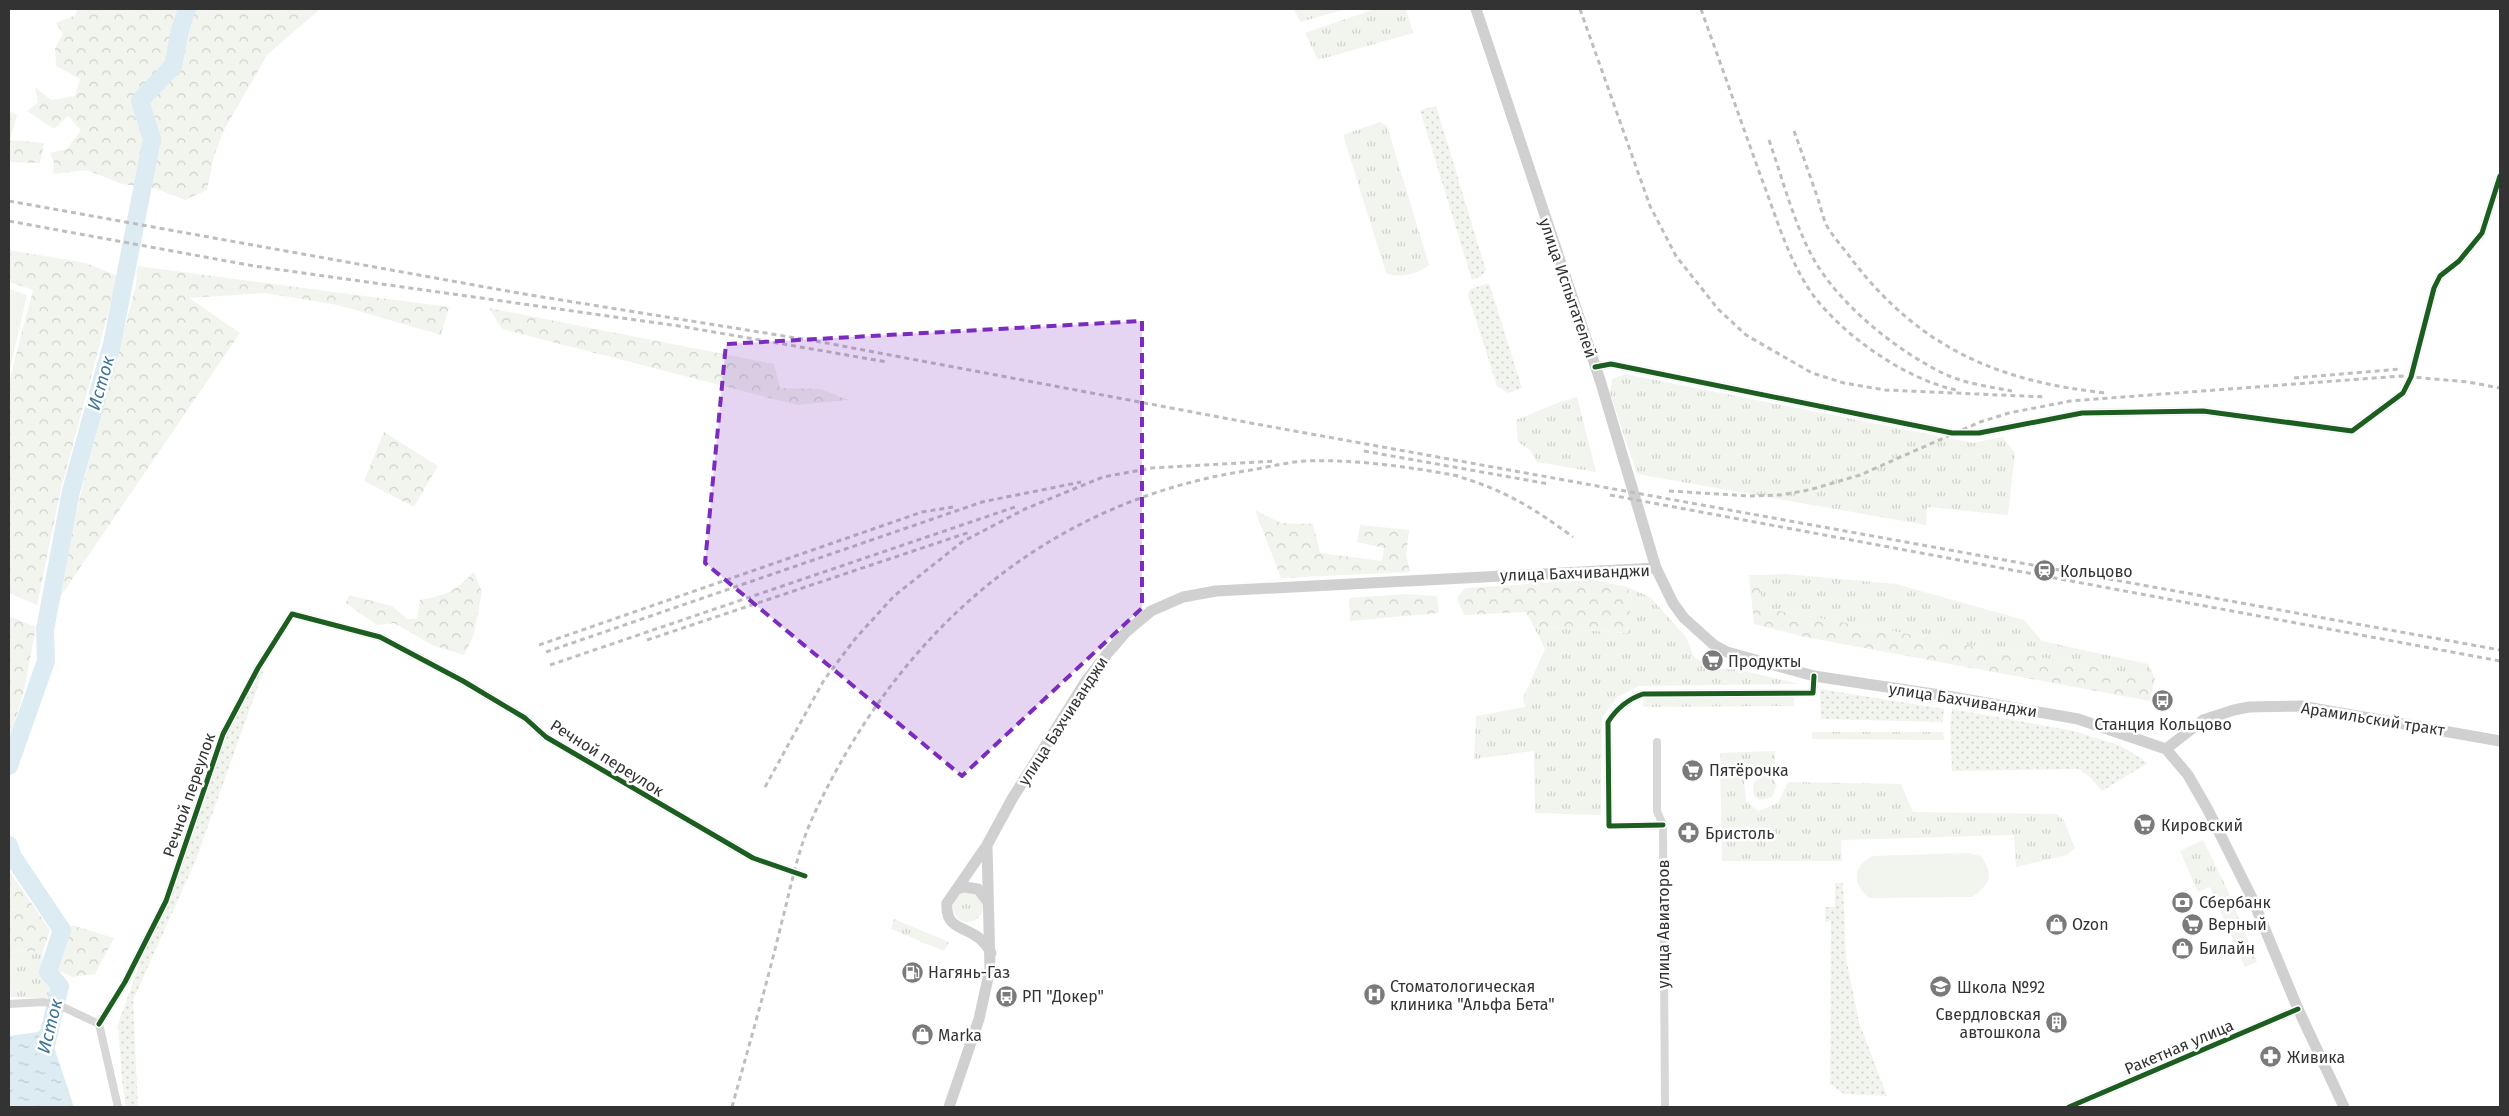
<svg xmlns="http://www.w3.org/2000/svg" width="2509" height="1116" viewBox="0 0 2509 1116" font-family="'Fira Sans',sans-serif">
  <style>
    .grass { fill: url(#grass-tufts) }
    .forest { fill: url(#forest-crowns) }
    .park { fill: url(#park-dots) }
    .garden { fill: #f1f5ed }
    .water { fill: url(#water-ripples) }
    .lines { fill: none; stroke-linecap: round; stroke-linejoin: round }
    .river { stroke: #ddebf3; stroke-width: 18 }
    .street { stroke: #d7d7d7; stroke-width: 8 }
    .secondary { stroke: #d0d0d0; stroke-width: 11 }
    .rail { stroke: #bebebe; stroke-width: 3; stroke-dasharray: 5 4; stroke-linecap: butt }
    .cycleway-casing { stroke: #fff; stroke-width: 8 }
    .cycleway { stroke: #1b5e20; stroke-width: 5 }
    .marked { fill: #7b2cbf; fill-opacity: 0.2; stroke: #7b2cbf; stroke-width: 4; stroke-dasharray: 10 6; stroke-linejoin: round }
    .labels { text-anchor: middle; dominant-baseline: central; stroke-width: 5; stroke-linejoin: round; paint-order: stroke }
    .street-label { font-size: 16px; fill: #333; stroke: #fff }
    .poi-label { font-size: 16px; fill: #333; stroke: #fff; text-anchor: start }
    .water-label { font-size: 18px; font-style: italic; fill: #3f7597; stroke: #fff }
  </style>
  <defs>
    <pattern id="grass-tufts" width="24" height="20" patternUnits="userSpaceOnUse" patternTransform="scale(1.25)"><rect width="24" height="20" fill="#f1f5ed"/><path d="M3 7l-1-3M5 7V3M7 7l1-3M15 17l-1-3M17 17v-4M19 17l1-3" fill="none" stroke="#cfd2cc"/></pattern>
    <pattern id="forest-crowns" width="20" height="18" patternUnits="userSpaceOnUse" patternTransform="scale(1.25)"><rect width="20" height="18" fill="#f1f5ed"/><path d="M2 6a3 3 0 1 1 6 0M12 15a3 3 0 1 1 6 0" fill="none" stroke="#cfd2cc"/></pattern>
    <pattern id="park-dots" width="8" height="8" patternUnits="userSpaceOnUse" patternTransform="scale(1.25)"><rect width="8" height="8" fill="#f1f5ed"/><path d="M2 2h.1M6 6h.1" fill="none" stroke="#cfd2cc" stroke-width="1.8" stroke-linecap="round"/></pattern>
    <pattern id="water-ripples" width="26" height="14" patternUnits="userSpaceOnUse" patternTransform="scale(1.25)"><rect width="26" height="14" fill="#ddebf3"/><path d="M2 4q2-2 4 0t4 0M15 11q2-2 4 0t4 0" fill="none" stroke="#becad1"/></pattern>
  </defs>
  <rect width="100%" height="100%" fill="#fff"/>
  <path class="grass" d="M1294,9H1342L1343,10L1300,22Z
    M1375,9H1406L1413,33L1318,60L1305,33Z
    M1380,122L1387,126L1429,265C1418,274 1399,279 1386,273L1343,135Z
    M1625,374L1973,443L2002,437L2015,453L2008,515L1927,507L1926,525L1637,474L1610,393L1612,379Z
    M1577,397L1596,472L1537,462L1530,450L1518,442L1516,420L1560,402Z
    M1785,574L1896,584L2024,620L2042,641L2148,664L2155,678L1763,608L1758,575Z
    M1627,587L1650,597L1686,637L1694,657L1713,669L1733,668L1799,684L1639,686L1617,697L1602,718L1601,815L1535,813L1534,751L1474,759L1476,716L1525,707L1523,698L1545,649L1534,627L1627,633L1632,598Z
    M1794,694V706L1643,707L1644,695Z
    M1812,732H1943L1944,740L1812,739Z
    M1775,751V766H1759L1744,780L1746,801L1758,811L1778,803L1788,782L1901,784L1913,812L2057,814L2064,821L2075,848L2067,855L2016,867L2014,835L1841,840L1842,861H1722L1720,753Z
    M1763,775L1771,776L1777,785L1772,797L1760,800L1754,796L1753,783Z
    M2203,840L2227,889L2257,962L2245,967L2210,887L2198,892L2180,851Z
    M953 907a15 15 0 1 1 30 0a15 15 0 1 1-30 0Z
    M894,919L949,942L944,951L891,929Z
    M43,951L41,974L53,990L52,998L9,997V952Z"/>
  <path class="forest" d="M77,9H320L267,55L224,130L214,156L207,190L185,200L154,188L122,184L87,170L53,174L54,163L50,153L67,149L81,130L68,116L54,129L27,111L38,102L35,87L51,100L75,96L80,79L56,66L55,48L63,34L56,23L76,15Z
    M9,111L17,115L10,140L44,143L40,163L9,162Z
    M9,250L86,263L118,276L61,489L37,605L9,593V382L33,290L9,282Z
    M137,266L449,307L441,335L338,305L265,293L189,298L240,333L56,603L82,488L136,285Z
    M489,308L774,364L780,388L821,389L848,400L797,405L502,329Z
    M384,432L438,466L414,507L364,481Z
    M1255,510L1281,523L1313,524L1320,553L1382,561L1384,548L1357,542L1360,525L1409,530L1406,555L1410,572L1281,578Z
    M474,572L482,592L473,637L464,655L432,645L394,623L377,625L346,603L349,595L392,606L407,619H417L420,600C447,595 455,591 474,572Z
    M1749,575H1758L1763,608L2155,678L2150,701L1805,637L1754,624Z
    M1594,580L1627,587L1632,598L1627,633L1534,627L1526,612L1464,615L1457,598L1465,588Z
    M1405,594L1437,596L1439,613L1350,621L1349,598Z
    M9,616L36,627L24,691L9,741Z
    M9,871L50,930L43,951L9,952Z
    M72,925L114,938L95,974L72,977L57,970Z"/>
  <path class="park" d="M1436,106L1486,270L1481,276L1472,280L1420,110Z
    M1489,283L1522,388L1508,393L1497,386L1468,295L1470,289Z
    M258,668L263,672L195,862L133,1000L138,1107H126L122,1080L118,1024L209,771Z
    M1820,689L1944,709L1943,722L1821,719Z
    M1952,709L2074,731L2121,746L2148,763L2102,791L2090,777L2079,769L1952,771L1950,726Z
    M1835,883H1843L1846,958L1859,1022L1887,1096L1844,1094L1830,1084L1831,921L1825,922V907H1835Z"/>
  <path class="garden" d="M9,289L27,295L9,373Z
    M1968,853L1981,856C1994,875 1991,884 1972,897L1869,898C1852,883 1852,868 1872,856Z"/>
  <path class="water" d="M45,1024L55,1027V1050L74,1107H9V1036L38,1032Z"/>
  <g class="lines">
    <path class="river" d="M9,766L46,661L45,630L71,491L112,344L152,139L140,101L173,66L180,30L187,9
      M9,845L13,857L62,930L48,972L60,986L45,1050"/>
    <path class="street" d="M1595,367L1611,364L1952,433H1979L2082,413L2203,411L2352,431L2403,393L2411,377L2434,288L2440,276L2459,261L2482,233L2500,176
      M1657,742V811L1663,825L1665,1107
      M1663,825L1609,826L1608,722C1617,708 1628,699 1643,694L1813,693L1814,676
      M9,1004L44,1002L63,1007L99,1024L118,1107
      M99,1024L125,982L166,901L223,734L258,668L292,614L380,637L463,681L525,718L546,737L753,858L805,876
      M2069,1107L2298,1009"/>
    <path class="secondary" d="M1476,9L1600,380L1656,568L1673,603L1684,618L1714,645L1727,652L1814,676L1953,697L2078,719L2166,749L2188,775L2208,810L2252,898L2298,1009L2344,1107
      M2166,749L2203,720L2234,710L2249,707L2301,706L2500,741
      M957,889L964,887L978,889L988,902
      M991,953C988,947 984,942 979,938C964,926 945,929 947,903L987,845L1012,799L1086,681L1107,654L1126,632L1151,611L1183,597L1216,591L1656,568
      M949,1107L979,1019L990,969L987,845"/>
    <path class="rail" d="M1580,9L1650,206L1676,256L1718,309L1746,335L1812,373L1844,383L1885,390L2046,397
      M1701,9C1721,65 1741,121 1761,177C1776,216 1788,260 1813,295C1844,336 1905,379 1956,390
      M1794,131C1802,153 1810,176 1818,199C1821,208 1823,219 1828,228C1835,239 1845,250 1853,261C1920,348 1999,382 2107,393
      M1769,140C1783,180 1793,221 1813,258C1840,306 1899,353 1949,376C1969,384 1991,387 2012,391
      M9,201L524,294L821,342L1256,424L2500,650
      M9,221L254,266L679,326L887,362
      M2294,378L2400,369
      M1364,451L1549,484
      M1453,475C1503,489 1532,507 1573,537
      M1669,491L1751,496L1780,495L1809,490L1860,475L1980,422L2009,413L2070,401L2401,376L2468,382L2500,388
      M1610,495L2500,661
      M647,640L970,532
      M539,645L922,512L953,507
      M546,652L982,502L1081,482
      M550,665L1018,506
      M765,787L824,680L855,639L894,596L962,542L1025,509L1103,477L1152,468L1275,461
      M732,1107C749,1045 767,984 782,921C791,887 797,853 811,821C896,634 1044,501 1251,470C1269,467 1287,462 1305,461C1356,459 1409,467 1459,476"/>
    <defs>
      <path id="cycleway" d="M1595,367L1611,364L1952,433H1979L2082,413L2203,411L2352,431L2403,393L2411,377L2434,288L2440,276L2459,261L2482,233L2500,176
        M1663,825L1609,826L1608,722C1617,708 1628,699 1643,694L1813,693L1814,676
        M99,1024L125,982L166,901L223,734L258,668L292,614L380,637L463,681L525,718L546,737L753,858L805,876
        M2069,1107L2298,1009"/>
    </defs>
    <use href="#cycleway" class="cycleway-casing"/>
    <use href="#cycleway" class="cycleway"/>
  </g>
  <path class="marked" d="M1142,321V608L962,776L705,563L726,344Z"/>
  <defs>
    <symbol id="station-disc" viewBox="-11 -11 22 22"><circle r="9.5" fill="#7a7a7a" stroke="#fff"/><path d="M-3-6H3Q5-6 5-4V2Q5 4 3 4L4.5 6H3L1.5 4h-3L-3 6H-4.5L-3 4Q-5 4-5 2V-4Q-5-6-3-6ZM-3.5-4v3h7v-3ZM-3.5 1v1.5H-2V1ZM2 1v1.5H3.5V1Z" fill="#fff"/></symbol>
    <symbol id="supermarket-disc" viewBox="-11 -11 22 22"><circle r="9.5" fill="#7a7a7a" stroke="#fff"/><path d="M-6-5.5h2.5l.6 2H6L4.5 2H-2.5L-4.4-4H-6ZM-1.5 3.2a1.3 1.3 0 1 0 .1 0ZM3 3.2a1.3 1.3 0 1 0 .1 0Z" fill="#fff"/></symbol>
    <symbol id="bus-disc" viewBox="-11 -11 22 22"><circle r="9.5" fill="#7a7a7a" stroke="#fff"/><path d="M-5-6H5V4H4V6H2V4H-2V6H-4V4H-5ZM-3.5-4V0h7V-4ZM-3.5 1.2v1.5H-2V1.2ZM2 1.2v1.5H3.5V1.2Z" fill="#fff"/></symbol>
    <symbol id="pharmacy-disc" viewBox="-11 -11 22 22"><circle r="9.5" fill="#7a7a7a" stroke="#fff"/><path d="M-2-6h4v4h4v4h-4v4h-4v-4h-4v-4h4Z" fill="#fff"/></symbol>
    <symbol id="bank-disc" viewBox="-11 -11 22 22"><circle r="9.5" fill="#7a7a7a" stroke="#fff"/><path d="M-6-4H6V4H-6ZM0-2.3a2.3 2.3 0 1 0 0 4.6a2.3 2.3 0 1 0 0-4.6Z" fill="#fff"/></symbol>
    <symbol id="shop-disc" viewBox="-11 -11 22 22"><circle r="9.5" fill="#7a7a7a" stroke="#fff"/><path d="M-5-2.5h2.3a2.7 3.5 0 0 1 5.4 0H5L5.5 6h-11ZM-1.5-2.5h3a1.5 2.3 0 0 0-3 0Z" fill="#fff"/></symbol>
    <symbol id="fuel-disc" viewBox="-11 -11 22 22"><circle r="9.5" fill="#7a7a7a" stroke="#fff"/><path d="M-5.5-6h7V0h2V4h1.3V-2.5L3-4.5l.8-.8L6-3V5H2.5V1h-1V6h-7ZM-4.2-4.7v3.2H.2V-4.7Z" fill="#fff"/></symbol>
    <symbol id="school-disc" viewBox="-11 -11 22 22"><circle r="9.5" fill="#7a7a7a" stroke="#fff"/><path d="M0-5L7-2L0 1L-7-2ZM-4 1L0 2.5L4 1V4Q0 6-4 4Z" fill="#fff"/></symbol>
    <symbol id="hospital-disc" viewBox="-11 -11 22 22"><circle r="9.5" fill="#7a7a7a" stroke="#fff"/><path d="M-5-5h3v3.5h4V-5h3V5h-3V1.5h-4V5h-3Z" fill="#fff"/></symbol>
    <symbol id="building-disc" viewBox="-11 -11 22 22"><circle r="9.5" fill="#7a7a7a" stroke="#fff"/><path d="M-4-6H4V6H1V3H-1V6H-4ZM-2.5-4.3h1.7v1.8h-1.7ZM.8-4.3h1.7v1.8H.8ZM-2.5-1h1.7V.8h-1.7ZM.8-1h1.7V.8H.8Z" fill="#fff"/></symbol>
  </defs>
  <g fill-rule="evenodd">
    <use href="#station-disc" x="2032" y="558" width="25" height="25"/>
    <use href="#supermarket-disc" x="1700" y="648" width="25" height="25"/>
    <use href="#bus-disc" x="2150" y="688" width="25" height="25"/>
    <use href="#supermarket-disc" x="1680" y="758" width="25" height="25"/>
    <use href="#supermarket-disc" x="2132" y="812" width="25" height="25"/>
    <use href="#pharmacy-disc" x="1676" y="820" width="25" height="25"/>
    <use href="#bank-disc" x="2170" y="890" width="25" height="25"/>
    <use href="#shop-disc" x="2044" y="912" width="25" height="25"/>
    <use href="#supermarket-disc" x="2180" y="912" width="25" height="25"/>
    <use href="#shop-disc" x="2170" y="936" width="25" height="25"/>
    <use href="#fuel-disc" x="900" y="960" width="25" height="25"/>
    <use href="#school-disc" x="1928" y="974" width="25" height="25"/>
    <use href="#hospital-disc" x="1362" y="982" width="25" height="25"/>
    <use href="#bus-disc" x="994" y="984" width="25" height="25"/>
    <use href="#building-disc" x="2044" y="1010" width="25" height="25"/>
    <use href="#shop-disc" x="910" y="1022" width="25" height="25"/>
    <use href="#pharmacy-disc" x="2258" y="1044" width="25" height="25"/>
  </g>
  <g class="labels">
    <g class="street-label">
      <text transform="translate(1568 288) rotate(71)">улица Испытателей</text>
      <text transform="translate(1575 573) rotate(-2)">улица Бахчиванджи</text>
      <text transform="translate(1963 700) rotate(9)">улица Бахчиванджи</text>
      <text transform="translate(2373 719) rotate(9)">Арамильский тракт</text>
      <text transform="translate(1063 721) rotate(-57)">улица Бахчиванджи</text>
      <text transform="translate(607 758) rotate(32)">Речной переулок</text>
      <text transform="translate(189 795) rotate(-71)">Речной переулок</text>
      <text transform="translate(1663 924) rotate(-90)">улица Авиаторов</text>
      <text transform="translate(2179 1047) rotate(-23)">Ракетная улица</text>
    </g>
    <g class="poi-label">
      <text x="2060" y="571">Кольцово</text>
      <text x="1728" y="661">Продукты</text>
      <text x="2163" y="724" text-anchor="middle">Станция Кольцово</text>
      <text x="1709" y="770">Пятёрочка</text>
      <text x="2161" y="825">Кировский</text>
      <text x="1705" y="833">Бристоль</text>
      <text x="2199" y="902">Сбербанк</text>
      <text x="2072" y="924">Ozon</text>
      <text x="2208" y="924">Верный</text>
      <text x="2199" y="948">Билайн</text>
      <text x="928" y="972">Нагянь-Газ</text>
      <text x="1390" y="986">Стоматологическая<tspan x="1390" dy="18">клиника "Альфа Бета"</tspan></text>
      <text x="1957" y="987">Школа №92</text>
      <text x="1022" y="996">РП "Докер"</text>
      <text x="2041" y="1014" text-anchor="end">Свердловская<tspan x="2041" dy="18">автошкола</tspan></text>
      <text x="938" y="1035">Marka</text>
      <text x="2287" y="1057">Живика</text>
    </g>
    <g class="water-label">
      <text transform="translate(101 383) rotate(-74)">Исток</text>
      <text transform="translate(50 1026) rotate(-76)">Исток</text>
    </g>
  </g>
  <rect width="2509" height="1116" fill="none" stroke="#333333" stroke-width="20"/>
</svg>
